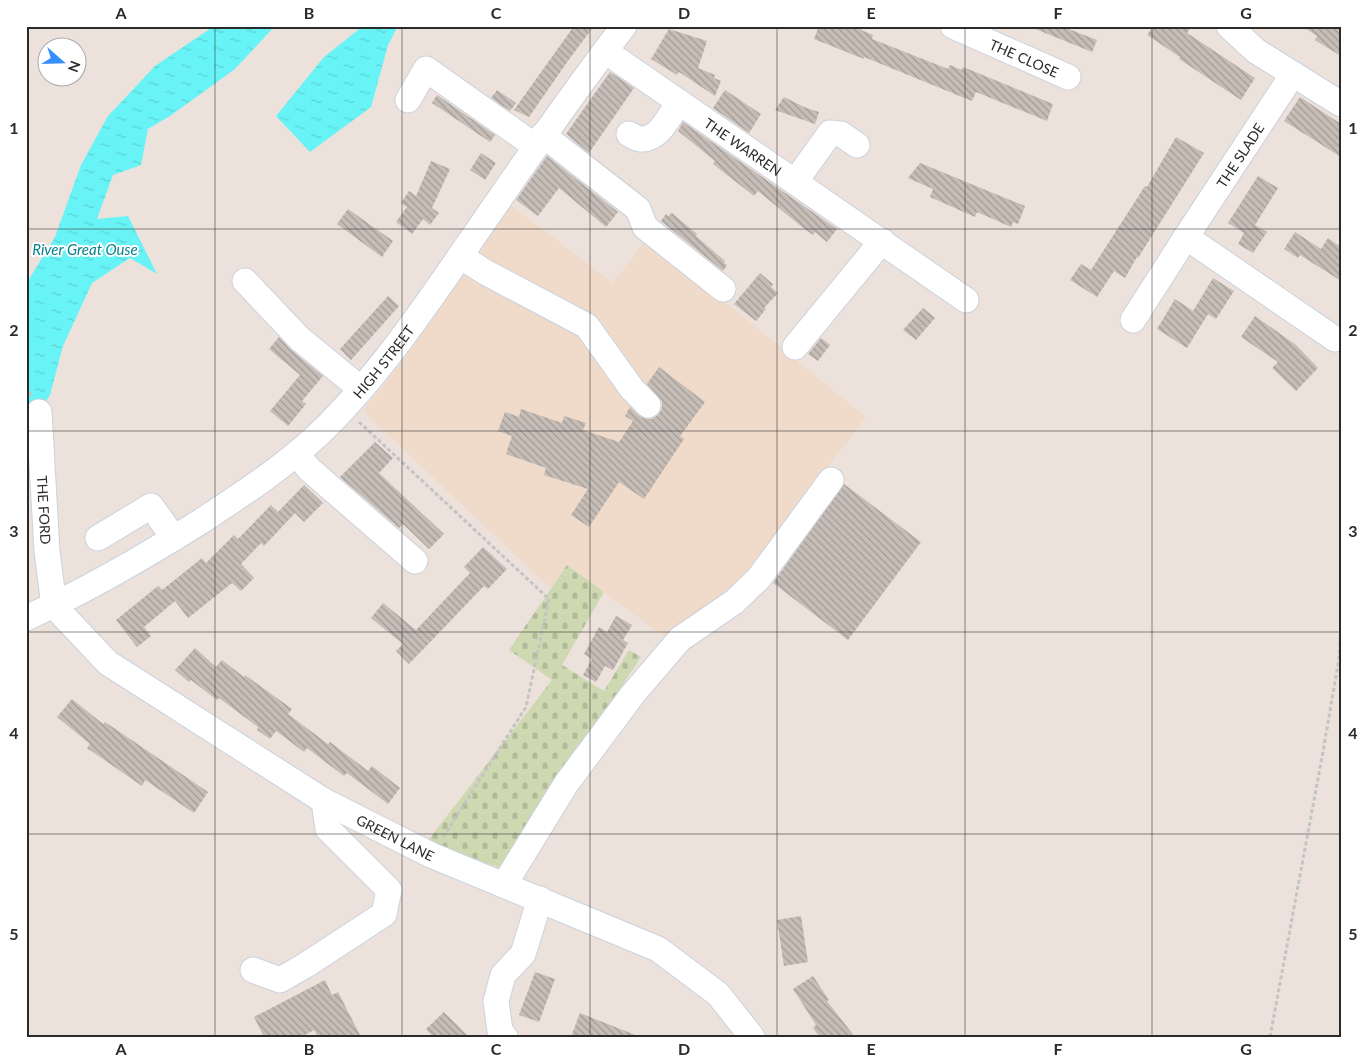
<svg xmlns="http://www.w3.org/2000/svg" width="1367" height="1063" viewBox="0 0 1367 1063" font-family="Lato,sans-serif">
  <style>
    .education { fill: #f0daca }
    .cemetery { fill: url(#cemetery-stones) }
    .water { fill: url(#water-ripples) }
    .building { fill: url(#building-back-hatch) }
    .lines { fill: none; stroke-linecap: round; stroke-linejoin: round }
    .minor-casing { stroke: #cad2dd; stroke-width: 27 }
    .path { stroke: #c4c4c4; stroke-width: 3; stroke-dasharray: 4 2.5; stroke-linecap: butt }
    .minor { stroke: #fff; stroke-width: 25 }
    .grid { fill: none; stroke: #2b2b2b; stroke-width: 1; stroke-opacity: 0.55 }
    .labels { text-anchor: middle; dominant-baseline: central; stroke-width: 4; stroke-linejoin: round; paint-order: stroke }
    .street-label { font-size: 14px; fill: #2b2b2b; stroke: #fff }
    .water-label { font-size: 15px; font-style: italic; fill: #07828f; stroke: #fff }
    .neatline { fill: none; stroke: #2b2b2b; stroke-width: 2 }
    .grid-label { font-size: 16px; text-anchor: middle; font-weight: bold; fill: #2b2b2b }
  </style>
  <defs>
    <pattern id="cemetery-stones" width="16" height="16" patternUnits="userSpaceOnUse" patternTransform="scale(1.25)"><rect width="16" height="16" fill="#ced9b2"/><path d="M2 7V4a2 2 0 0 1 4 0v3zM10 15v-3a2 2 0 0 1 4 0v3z" fill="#b1ba99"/></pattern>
    <pattern id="water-ripples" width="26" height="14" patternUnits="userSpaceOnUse" patternTransform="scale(1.25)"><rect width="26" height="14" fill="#68f4f6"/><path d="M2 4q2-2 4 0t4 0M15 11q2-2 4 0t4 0" fill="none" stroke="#5ad1d3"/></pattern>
    <pattern id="building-back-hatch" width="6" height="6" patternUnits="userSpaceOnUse" patternTransform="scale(1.25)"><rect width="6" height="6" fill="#c6bdb7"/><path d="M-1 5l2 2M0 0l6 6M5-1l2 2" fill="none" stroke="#a19a95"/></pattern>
  </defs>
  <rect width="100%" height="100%" fill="#ede1dc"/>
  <path class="education" d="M506,202L613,283L647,238L866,417L743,578L664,636L567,566L550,588L363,411L407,355Z"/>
  <path class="cemetery" d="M567,565L604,592L562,665L604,691L629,650L641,657L501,868L426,843L552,680L509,650Z"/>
  <path class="water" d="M214,26H275L235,69L170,116L148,129L141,165L113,175L97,219L128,216L157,274L130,258L92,283L63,346L50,395L39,412L26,414V284L55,237L81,165L108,116L155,66Z
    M363,26H398L388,45L371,107L310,152L276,116L324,57Z"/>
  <path class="building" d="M574,26H594L570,58L529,117L514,110Z
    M819,26H863L861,30L873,35L872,39L948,69L950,65L962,70L963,67L1053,104L1047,121L976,92L972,101L864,57V59L814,39Z
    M1028,26H1061L1097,40L1092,52Z
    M1153,26H1192L1187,33L1255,78L1241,100L1179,59L1180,57L1147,35Z
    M1302,26H1341V56L1315,40L1317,36Z
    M669,29L707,41L698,68L715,75L714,78L721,81L715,96L679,72L677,75L651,59Z
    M610,72L634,88L589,153L566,134Z
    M497,90L516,103L510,111L491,98Z
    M725,90L761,114L749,133L713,108Z
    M437,95L495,135L490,142L432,103Z
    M784,97L804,107L819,112L815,124L775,110Z
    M1300,97L1341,124V157L1284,121Z
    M683,122L837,229L827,242L815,232L813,235L802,227L758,191L754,196L713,164L715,161L678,131Z
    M1176,137L1204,153L1138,258L1137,257L1125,278L1114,271L1097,297L1070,280L1081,264L1091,270L1145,186L1147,187Z
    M481,153L496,163L485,180L470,170Z
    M547,156L618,212L606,227L559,188L538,216L516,200Z
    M431,161L450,169L432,208L439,213L430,225L423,219L412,234L396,222L407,207L401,203L409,191L416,196Z
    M920,163L1025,206L1018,224L1013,222L1011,227L977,212L975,217L930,197L933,189L908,178Z
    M1258,176L1278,188L1255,225L1267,232L1253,253L1238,244L1244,233L1228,223Z
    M348,209L393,241L382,257L337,224Z
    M672,213L697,234L696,236L725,261L724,263L727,265L723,271L661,221L666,214L668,216Z
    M1295,232L1321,249L1328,238L1341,247V281L1300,255L1298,258L1284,249Z
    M760,273L773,284L771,287L778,293L764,308L766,309L756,321L734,304Z
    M1213,278L1234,291L1216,319L1208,314L1187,348L1157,329L1175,299L1193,311Z
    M388,296L399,306L351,360L340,349Z
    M923,308L935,318L916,340L903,330Z
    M1255,316L1296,345L1318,368L1296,391L1272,368L1278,362L1241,337Z
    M279,337L291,350L323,376L302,401L306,404L288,426L270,411L300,375L269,349Z
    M821,338L830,345L818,361L808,354Z
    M659,367L705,402L680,436L684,439L644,499L619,482L589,527L571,515L588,489L544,475L546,468L506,454L512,436L498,431L505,412L519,417L521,409L562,423L564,416L586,423L583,430L619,442L633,421L625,416L630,407L638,415L645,419H652L658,415L662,409V401L647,384Z
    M375,442L393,458L379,473L444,534L429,549L403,524L399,528L340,477Z
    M844,484L921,542L848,640L773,583Z
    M304,485L323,503L304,522L295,513L264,546L261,543L241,564L254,578L241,591L232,583L188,618L175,601L144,627L151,636L137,647L116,620L158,586L162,590L202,558L206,563L234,535L238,539L271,505L278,512Z
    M483,547L507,569L488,589L484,586L409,664L396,651L403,644L371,618L383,603L416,630L470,573L464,567Z
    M616,616L632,625L623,640L628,643L613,670L605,666L596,682L583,675L592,659L584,654L599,627L607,632Z
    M195,648L216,667L222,660L244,677L245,675L292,709L288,714L328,744L330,742L368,771L372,766L400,788L388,804L347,773L344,776L307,748L304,752L276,731L270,739L257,730L258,727L219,698L217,700L191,680L189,682L175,670Z
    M72,699L103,724L105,722L208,792L194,813L145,780L142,786L87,748L90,744L57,717Z
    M801,916L808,962L784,966L777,920Z
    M535,972L555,979L539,1022L519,1015Z
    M813,976L829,1000L827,1001L855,1037H820L813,1028L816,1025L793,989Z
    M325,980L332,995L338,992L361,1037H318L314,1030L301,1037H264L254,1017Z
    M444,1012L469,1037H433L426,1029Z
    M580,1013L638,1036V1037H571Z"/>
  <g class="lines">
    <defs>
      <g id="minor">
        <path id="s1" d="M953,26L1068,77"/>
        <path d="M1229,26L1256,51L1341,104"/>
        <path id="s2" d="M605,51L966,300"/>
        <path d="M408,100L426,69L535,146"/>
        <path d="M629,134C632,135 636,139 640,139C659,141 670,115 679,102"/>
        <path d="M543,135L638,209L645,227L723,289"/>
        <path d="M795,182L830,133L841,134L857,145"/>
        <path id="s3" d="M1186,237L1293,74"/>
        <path d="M460,256L485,272L587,326L632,389L648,405"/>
        <path d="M245,281L300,339L361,389"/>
        <path d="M1133,320L1186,237L1335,339"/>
        <path d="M795,347L882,241"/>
        <path id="s4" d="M39,412L47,551L54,606"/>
        <path d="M297,454L309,469L415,561"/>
        <path d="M98,538L151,506L174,538"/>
        <path id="s5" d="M54,606L108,663L324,801L431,855L658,949L718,994L752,1037"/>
        <path id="s6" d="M26,618C88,590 146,556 203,520C244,493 284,467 320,433C379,376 430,300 476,233C524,163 572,94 624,26"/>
        <path d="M504,885L566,784L633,694L680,639L734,602L759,578L831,480"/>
        <path d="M253,970L280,980L306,965L384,914L389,890L328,829L324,801"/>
        <path d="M505,1037L500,1031L496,1001L503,975L523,954L540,899"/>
      </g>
    </defs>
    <use href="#minor" class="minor-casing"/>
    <path class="path" d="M26,387L31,395
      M359,422L549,599L526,707L442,839
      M1270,1037L1322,757L1339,659L1341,626"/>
    <use href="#minor" class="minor"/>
  </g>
  <path class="grid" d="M215,26V1037M402,26V1037M590,26V1037M777,26V1037M965,26V1037M1152,26V1037M26,229H1341M26,431H1341M26,632H1341M26,834H1341"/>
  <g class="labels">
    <g class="street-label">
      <text stroke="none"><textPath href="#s1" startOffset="78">THE CLOSE</textPath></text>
      <text stroke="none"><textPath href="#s2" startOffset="168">THE WARREN</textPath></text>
      <text stroke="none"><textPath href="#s3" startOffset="98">THE SLADE</textPath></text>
      <text stroke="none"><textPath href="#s6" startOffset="444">HIGH STREET</textPath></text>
      <text stroke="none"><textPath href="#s4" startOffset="98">THE FORD</textPath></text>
      <text stroke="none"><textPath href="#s5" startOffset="415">GREEN LANE</textPath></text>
    </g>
    <g class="water-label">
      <text x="85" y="249">River Great Ouse</text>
    </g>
  </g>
  <rect width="1367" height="1063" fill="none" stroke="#ffffff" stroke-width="55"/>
  <g transform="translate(62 62) rotate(110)"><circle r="24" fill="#ffffff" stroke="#aaaaaa"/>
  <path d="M0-4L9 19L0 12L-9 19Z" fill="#378fff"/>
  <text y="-8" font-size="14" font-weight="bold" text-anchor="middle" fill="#2b2b2b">N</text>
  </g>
  <rect x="28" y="28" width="1312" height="1008" class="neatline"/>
  <g class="grid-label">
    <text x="121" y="19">A</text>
    <text x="309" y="19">B</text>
    <text x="496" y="19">C</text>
    <text x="684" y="19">D</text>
    <text x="871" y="19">E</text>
    <text x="1058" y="19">F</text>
    <text x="1246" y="19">G</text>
    <text x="14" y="134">1</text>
    <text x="1353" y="134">1</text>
    <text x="14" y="336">2</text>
    <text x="1353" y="336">2</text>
    <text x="14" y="537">3</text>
    <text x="1353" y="537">3</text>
    <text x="14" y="739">4</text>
    <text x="1353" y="739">4</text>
    <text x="14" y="940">5</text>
    <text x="1353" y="940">5</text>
    <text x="121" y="1055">A</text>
    <text x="309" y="1055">B</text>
    <text x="496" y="1055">C</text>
    <text x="684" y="1055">D</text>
    <text x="871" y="1055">E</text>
    <text x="1058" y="1055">F</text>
    <text x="1246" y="1055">G</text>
  </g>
</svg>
